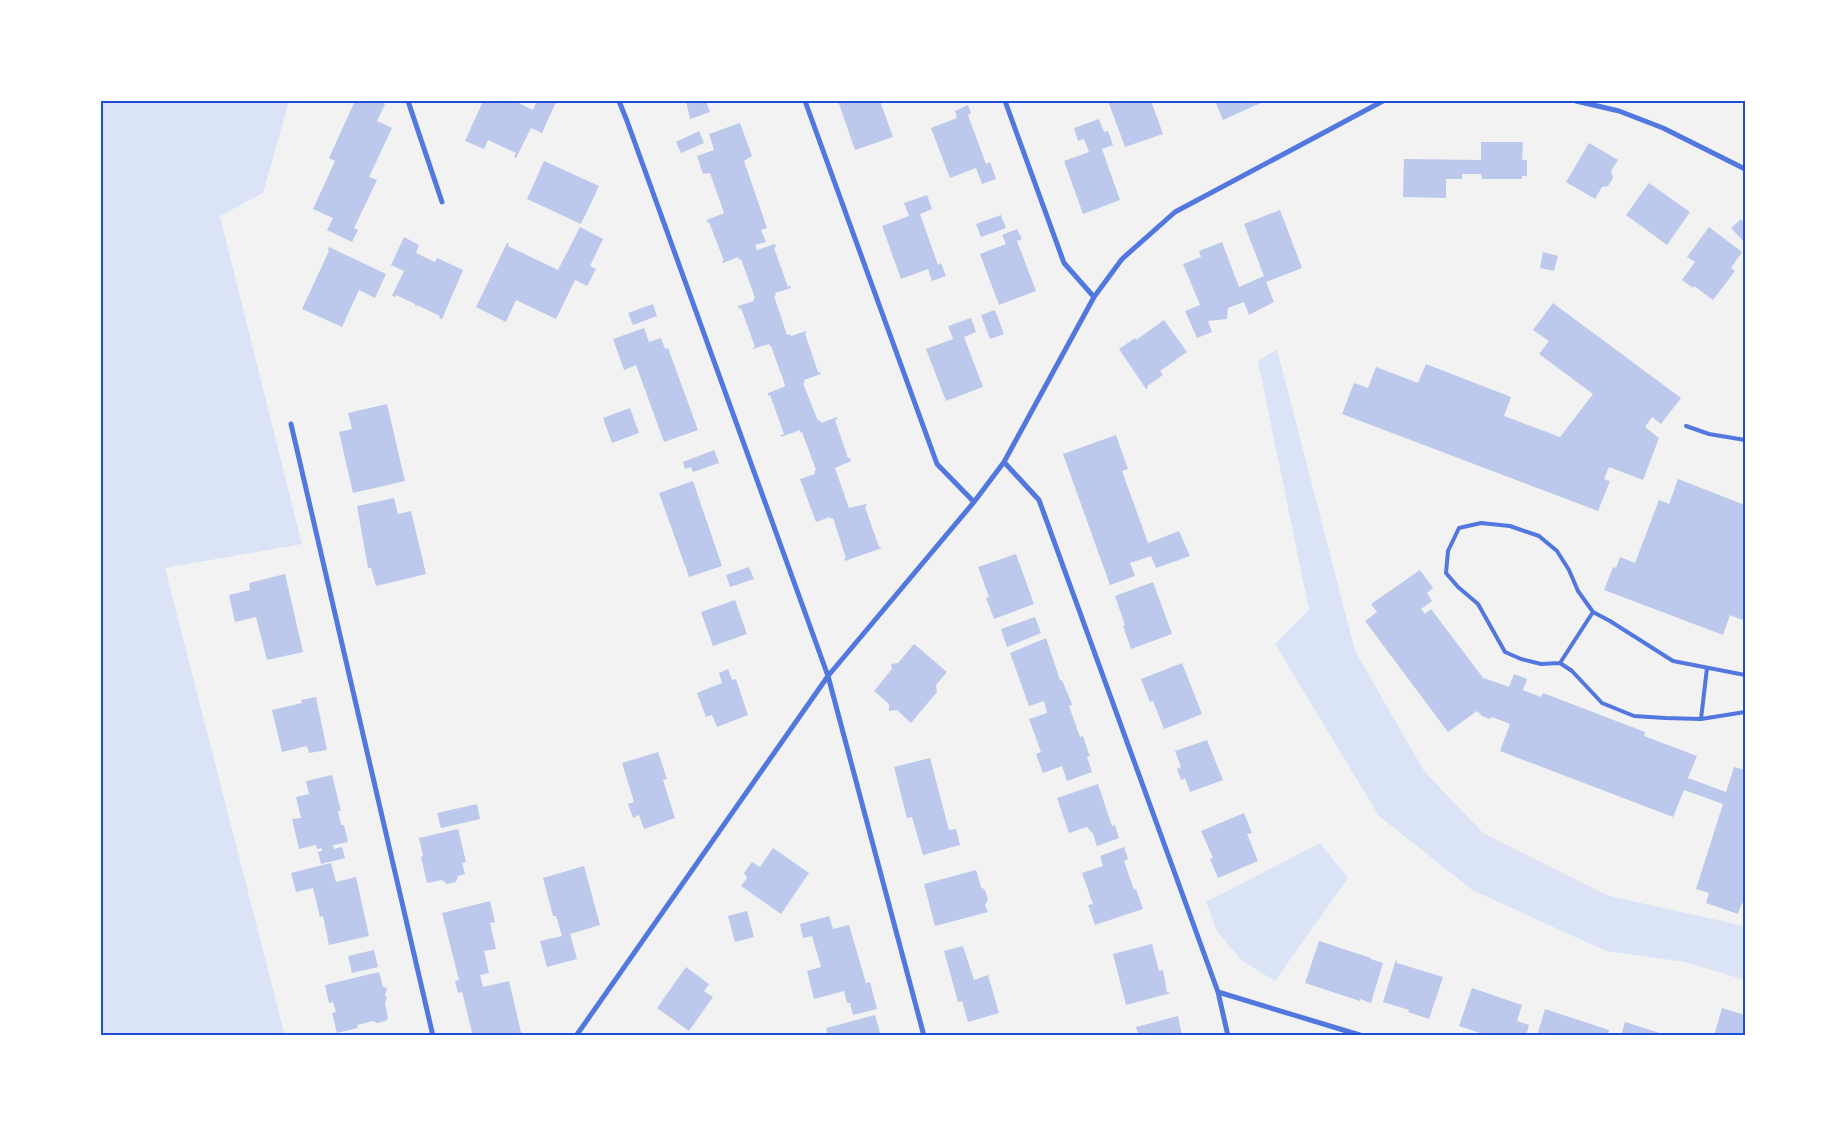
<svg xmlns="http://www.w3.org/2000/svg" width="1846" height="1137" viewBox="0 0 1846 1137" font-family="'Noto Sans',sans-serif">
  <style>
    .green { fill: #dbe4f7 }
    .building { fill: #bdc9ec }
    .lines { fill: none; stroke-linecap: round; stroke-linejoin: round }
    .service { stroke: #5277de; stroke-width: 4 }
    .minor { stroke: #5277de; stroke-width: 5 }
    .neatline { fill: none; stroke: #1d4ed8; stroke-width: 2 }
  </style>
  <rect width="100%" height="100%" fill="#f2f2f2"/>
  <path class="green" d="M101,101H289L263,193L220,216L302,544L165,568L285,1036H101Z
    M1277,349L1355,651L1424,771L1483,833L1609,896L1745,926V980L1685,962L1606,951L1472,890L1379,816L1275,644L1309,610L1258,361Z
    M1320,843L1348,878L1275,981L1241,960L1217,931L1206,902Z"/>
  <path class="building" d="M355,101H380L385,104L377,121L392,128L369,177L377,180L354,228L358,230L352,242L327,230L333,218L313,209L335,161L329,158Z
    M483,101H515L533,110L537,101L556,102L542,133L531,128L516,158L514,157L516,153L488,140L484,149L465,141Z
    M686,101H706L710,112L690,119Z
    M838,101H880L893,137L855,150Z
    M1108,101H1151L1163,134L1125,147Z
    M1215,101H1265L1223,120Z
    M968,105L971,113L968,115L986,164L990,162L996,179L982,184L976,168L950,178L931,128L957,118L955,111Z
    M1099,119L1104,132L1108,131L1113,145L1102,149L1120,200L1083,214L1064,161L1089,152L1084,139L1078,141L1074,128Z
    M740,123L752,156L744,161L767,228L761,230L766,242L755,245L757,250L775,244L776,247L774,248L788,287L790,286L791,288L775,293L776,296H774L787,335L790,334L791,336L806,331V333L805,334L818,372H820L821,374L804,380L805,382L803,383L818,421L820,420L821,423L837,417V419L835,420L848,458H850L851,461L835,468L849,508L866,504L867,506L865,507L879,547L882,548L845,561L844,559L846,558L833,518L830,519V517L816,522L800,479L815,474L814,471L816,470L802,432L800,433V430L781,437V435L784,434L770,395L768,396V393L784,387L785,385L771,346H770L769,344L753,349V347H755L741,308L739,309L738,306L754,301L753,299L755,298L741,259L739,260L738,257L723,263L722,261H724L709,222L707,223V220L724,213L710,173L703,174L697,156L714,150L709,134Z
    M699,131L704,143L681,153L676,142Z
    M1481,142H1523L1522,160H1527V176H1522V179H1482L1481,174H1462V179H1446V198L1403,197L1404,159L1481,160Z
    M1589,143L1618,160L1611,171L1613,178L1608,186L1602,187L1595,199L1566,182Z
    M544,161L599,186L581,224L527,199Z
    M1649,183L1690,212L1667,245L1626,215Z
    M927,195L932,209L920,214L938,265L941,263L946,276L932,281L928,269L901,279L882,226L909,216L904,203Z
    M1280,210L1302,268L1266,282L1274,302L1249,315L1244,302L1228,308L1227,319L1208,321L1212,332L1197,338L1185,311L1200,305L1183,264L1201,257L1199,251L1222,242L1239,287L1264,276L1244,224Z
    M1001,215L1006,228L981,237L976,224Z
    M1741,219L1745,224V243L1731,228Z
    M580,227L603,239L590,266L596,269L587,286L575,280L556,319L516,300L506,322L476,307L507,243L509,244L508,246L558,270Z
    M1709,227L1742,252L1731,268L1735,271L1713,300L1694,286L1693,288L1682,280L1695,262L1687,257Z
    M1017,229L1022,239L1017,241L1036,291L999,305L980,254L1006,244L1002,235Z
    M404,237L419,245L416,253L435,262L437,258L463,270L442,319L439,318L440,316L417,305L416,307L415,304L396,295L395,297L392,296L404,271L391,265Z
    M329,247L386,274L375,298L359,290L342,327L302,309L329,251L328,250Z
    M1543,252L1558,256L1554,271L1540,268Z
    M1553,303L1681,398L1661,424L1652,417L1645,427L1659,438L1643,480L1609,467L1604,479L1610,481L1598,511L1342,414L1354,383L1368,388L1376,367L1418,383L1426,364L1511,397L1504,416L1560,437L1593,394L1539,354L1549,341L1533,330Z
    M653,304L657,316L633,325L628,313Z
    M995,310L1004,334L990,339L981,315Z
    M971,318L976,332L964,337L983,387L946,401L926,349L953,339L948,326Z
    M1164,320L1187,352L1160,371L1163,375L1147,386L1148,388L1146,389L1119,349L1135,338L1136,340Z
    M644,328L649,342L661,338L665,349L668,348L698,430L664,442L636,365L624,370L613,339Z
    M387,404L405,481L353,493L339,432L352,429L348,413Z
    M630,408L639,433L612,443L603,418Z
    M1116,435L1128,469L1122,471L1148,543L1179,531L1190,556L1156,568L1151,556L1130,563L1135,576L1110,585L1063,454Z
    M714,450L719,463L693,472L691,467L685,469L683,462Z
    M1678,479L1745,505V621L1730,615L1723,635L1604,590L1613,567L1616,568L1620,557L1635,563L1659,500L1669,504Z
    M693,481L722,566L689,577L659,493Z
    M394,498L398,514L411,511L426,574L376,586L371,568H368L357,506Z
    M1016,554L1034,604L994,619L986,598L989,597L978,567Z
    M749,567L754,579L730,587L726,575Z
    M1420,570L1433,588L1427,593L1432,601L1421,609L1425,614L1431,609L1484,679V678L1509,687L1514,674L1527,679L1523,690L1541,697L1543,693L1645,732L1644,736L1697,756L1688,778L1726,792L1734,767L1745,770V904L1742,903L1738,914L1706,903L1709,893L1696,889L1723,804L1684,790L1673,817L1500,751L1510,724L1492,717L1490,719L1482,716L1477,711L1448,732L1365,621L1377,612L1371,604Z
    M285,574L303,652L267,660L256,617L235,622L229,595L250,590L249,583Z
    M1153,582L1172,634L1131,649L1123,626L1125,625L1115,596Z
    M735,600L747,634L713,646L701,612Z
    M1035,617L1041,633L1007,647L1001,629Z
    M1046,638L1060,680H1062L1072,704V705L1069,706L1080,737L1083,736L1089,754L1091,755L1087,757L1092,772L1067,781L1062,766L1043,773L1036,754L1041,752L1029,719L1047,713L1044,701L1029,706L1010,653Z
    M914,644L947,672L936,685L937,692L911,723L897,710L889,711V704L874,691L892,669L891,664L898,663Z
    M1182,663L1202,714L1164,729L1153,701L1150,702L1141,679Z
    M728,669L732,680L736,679L748,715L717,727L712,715L706,717L697,693L722,683L719,673Z
    M316,697L327,750L309,753L307,746L282,752L272,710L302,703L301,700Z
    M1207,740L1223,780L1190,792L1185,778L1181,780L1177,769L1181,767L1175,751Z
    M658,752L667,779L663,780L675,818L644,829L639,815L633,818L628,804L634,802L622,763Z
    M930,758L949,830L956,829L960,845L923,855L912,817L907,818L894,767Z
    M332,775L341,811H338L341,825H344L348,842L333,845L334,849L342,847L345,858L321,864L318,852L322,851V848L317,849L316,845L299,849L292,819L301,818L296,797L309,794L306,781Z
    M1098,784L1112,826L1115,825L1119,838L1097,846L1093,834L1087,827L1069,833L1057,798Z
    M477,804L480,819L441,828L437,813Z
    M1244,813L1252,833L1247,834L1258,861L1218,878L1210,859L1213,858L1201,831Z
    M458,829L466,862L462,863L465,874L458,876L456,882L447,884L442,880L427,883L421,857L423,856L419,838Z
    M1124,847L1128,859L1124,861L1134,890L1136,889L1143,909L1095,925L1088,905L1093,904L1082,873L1103,866L1100,856Z
    M773,848L809,873L781,914L741,886L747,878L744,873L752,862L760,867Z
    M331,863L336,882L356,877L369,936L329,945L323,916L320,917L313,888L296,892L291,873Z
    M584,866L600,925L570,934L577,959L547,967L540,941L562,936L556,916H553L543,878Z
    M976,870L981,887L985,890L988,900L985,905L988,912L935,926L924,884Z
    M490,901L495,922L490,923L496,949L484,951L489,973L480,975L483,987L509,981L522,1036H473L462,992L458,993L455,981L459,980L442,913Z
    M747,911L754,937L735,942L728,916Z
    M829,916L833,929L849,925L866,983L870,982L877,1009L853,1015L850,1003H847L844,991L814,999L807,971L821,967L812,936L803,938L800,924Z
    M1319,941L1371,958V959L1383,963L1371,1003L1360,999V1001L1305,983Z
    M1152,944L1159,971L1163,970L1167,992L1171,993L1126,1005L1113,954Z
    M963,946L974,980L988,975L999,1013L968,1022L962,1001L958,1002L944,951Z
    M374,950L378,967L352,973L348,956Z
    M1396,959L1397,963L1443,977L1429,1019L1408,1012L1409,1010L1383,1002Z
    M686,967L709,984L704,991L713,997L689,1031L657,1008Z
    M379,972L383,987L387,988L385,996L387,997L385,1003L388,1018L386,1021L377,1023L373,1021L357,1025L358,1028L337,1033L332,1013L336,1012L333,1002L329,1003L325,985Z
    M1472,988L1522,1005L1517,1021L1529,1025L1526,1036H1489L1459,1026Z
    M1722,1008L1745,1015V1036H1714Z
    M1545,1009L1609,1030L1608,1036H1537Z
    M875,1015L881,1036H828L826,1028Z
    M1178,1016L1182,1035L1139,1036L1136,1027Z
    M1625,1022L1666,1035V1036H1621Z"/>
  <g class="lines">
    <path class="service" d="M1686,426L1709,434L1745,440
      M1560,663L1593,612
      M1745,675L1673,661L1610,621L1593,612L1578,591L1569,570L1557,551L1539,536L1510,526L1481,523L1459,528L1448,551L1446,573L1458,587L1478,604L1505,652L1521,659L1541,664L1560,663L1572,671L1602,703L1634,716L1665,718L1701,719L1745,712
      M1701,719L1707,668"/>
    <path class="minor" d="M408,101L442,202
      M619,101L627,121L828,676L924,1036
      M805,101L937,464L974,502
      M1005,101L1064,263L1094,297
      M1576,101L1619,111L1663,128L1745,169
      M291,424L433,1036
      M1004,462L1039,500L1218,992L1228,1036
      M1218,992L1363,1036
      M576,1036L828,676L974,502L1004,462L1094,297L1122,259L1175,212L1383,101"/>
  </g>
  <rect width="1846" height="1137" fill="none" stroke="#ffffff" stroke-width="205"/>
  <rect x="102" y="102" width="1642" height="932" class="neatline"/>
</svg>
